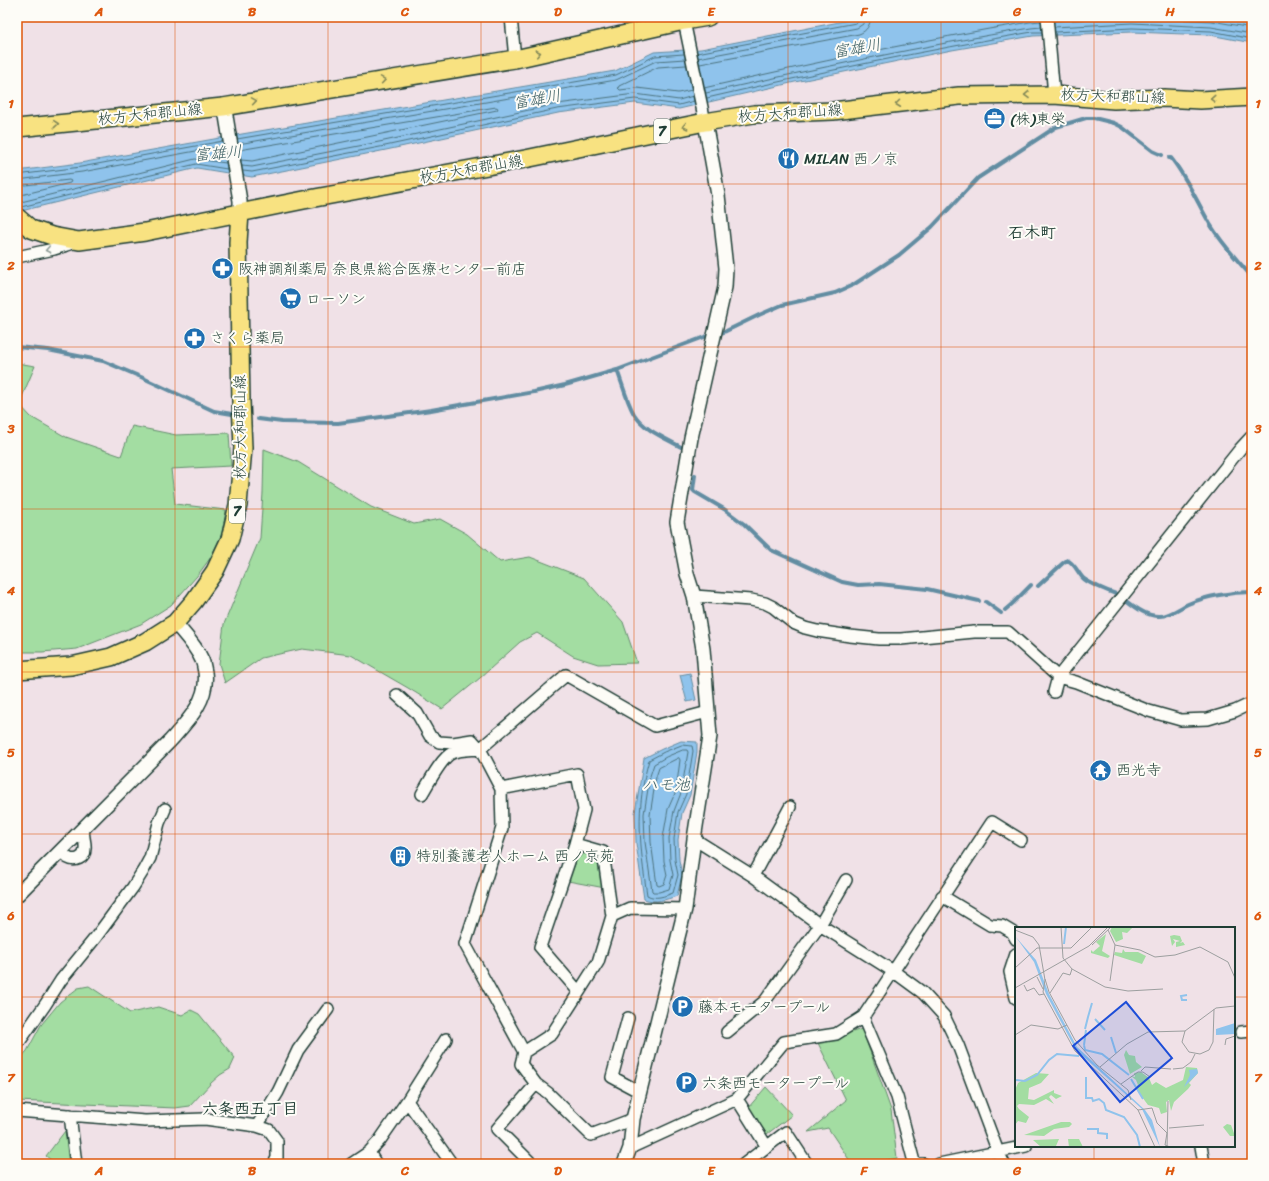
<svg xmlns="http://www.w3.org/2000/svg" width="1269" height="1181" viewBox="0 0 1269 1181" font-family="Sriracha,'Klee One',sans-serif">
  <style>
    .green { fill: #a3dda2; stroke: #618d6b }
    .water { fill: #8fc3ec; stroke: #628da2 }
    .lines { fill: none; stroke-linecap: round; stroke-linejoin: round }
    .shore { stroke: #4c737e; stroke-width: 1 }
    .stream { stroke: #628da2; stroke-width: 4 }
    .minor-casing { stroke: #1f3d34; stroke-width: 14 }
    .tertiary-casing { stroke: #1f3d34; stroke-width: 16 }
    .primary-casing { stroke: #1f3d34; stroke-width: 20 }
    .minor { stroke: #fdfcf7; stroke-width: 11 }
    .tertiary { stroke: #fdfcf7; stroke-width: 13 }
    .primary { stroke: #f8e281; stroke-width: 17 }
    .oneway { stroke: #818757 }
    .oneway2 { stroke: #8e9c96 }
    .grid { fill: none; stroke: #de580e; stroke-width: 1; stroke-opacity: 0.55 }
    .labels { text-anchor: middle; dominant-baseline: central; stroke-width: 4; stroke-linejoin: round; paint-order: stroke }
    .shield { fill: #fdfcf7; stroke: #62766e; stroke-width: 1 }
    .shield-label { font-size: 14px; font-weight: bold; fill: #1f3d34 }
    .street-label { font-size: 15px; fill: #1f3d34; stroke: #fdfcf7 }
    .poi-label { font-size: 15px; fill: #1f3d34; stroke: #fdfcf7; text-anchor: start }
    .water-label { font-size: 16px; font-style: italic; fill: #3b5e62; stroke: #fdfcf7 }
    .neighbourhood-label { font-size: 16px; font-weight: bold; fill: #1f3d34; stroke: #fdfcf7 }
    .inset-river { fill: none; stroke: #8fc3ec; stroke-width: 2 }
    .inset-road { fill: none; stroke: #9c9f9f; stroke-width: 1 }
    .view { fill: #1d4ed8; fill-opacity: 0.15; stroke: #1d4ed8; stroke-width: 2 }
    .inset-edge { fill: none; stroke: #1f3d34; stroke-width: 2 }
    .neatline { fill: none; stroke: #de580e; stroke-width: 1.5 }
    .grid-label { font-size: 13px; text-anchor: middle; font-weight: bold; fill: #de580e }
  </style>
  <rect width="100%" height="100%" fill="#f0e1e7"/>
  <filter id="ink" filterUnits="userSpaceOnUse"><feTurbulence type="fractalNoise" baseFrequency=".025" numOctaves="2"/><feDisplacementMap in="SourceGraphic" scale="8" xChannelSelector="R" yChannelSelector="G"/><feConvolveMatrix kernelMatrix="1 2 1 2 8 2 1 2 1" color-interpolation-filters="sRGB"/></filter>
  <g filter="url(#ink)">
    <path class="green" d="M17,363L35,366L19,404L31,417L66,437L121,456L132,426L176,435L229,433L231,466L171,469L175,504L226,510L222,534L211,557L197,576L171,605L141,624L77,649L42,652H17Z
      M264,449L298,462L371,507L414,524L440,519L467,534L500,562L530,557L584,578L623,622L637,663L598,664L573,656L537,633L520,642L480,678L442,709L408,688L351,655L302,649L261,658L225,683L219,664L224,624L260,538L263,493Z
      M585,853L596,858L605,888L568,881L577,859Z
      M89,986L130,1013L158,1007L182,1015L191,1010L199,1014L235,1058L230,1069L220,1075L211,1083L190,1106L175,1108L17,1101V1062L27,1051L41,1025L60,1002L78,988Z
      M862,1029L891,1110L897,1158L870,1164H852L828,1128L808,1132L846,1100L818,1043Z
      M766,1087L792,1115L767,1134L748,1108Z
      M65,1131L69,1164H56L46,1156Z"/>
    <path class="water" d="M865,17H1252V43L1210,35L1132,32L1033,36L952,50L795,82L679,109L635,103L558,113L386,150L252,177L197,168L17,212V171L80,163L242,134L615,71L654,52L701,49Z
      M690,673L696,700L687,702L680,675Z
      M681,741L697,742V752L690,795L682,813L678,840L679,860L682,875L677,896C665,900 656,903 644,899L636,843L635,813L644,758L662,749Z"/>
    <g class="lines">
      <path class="shore" d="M1054,21L1133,17L1212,21L1252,28
        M1054,27L1132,23L1211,27L1252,34
        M1055,32L1132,28L1211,31L1252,39
        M697,53L856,23L859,21L860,17
        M698,58L857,28L863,24L865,17
        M700,64L859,34C867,31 870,25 871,17
        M686,65L658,67L619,86L618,88L620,90L637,88L678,93L692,90
        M704,88C813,63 921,40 1030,22L1041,21
        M706,93C814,69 922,46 1031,28L1041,27
        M707,98C815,73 923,51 1032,32H1042
        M237,139L616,75L655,56L684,54
        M238,144L616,80L656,61L685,59
        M239,150L496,107L498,108L497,110L252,161L241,160
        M242,166L252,167L384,141L557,104L635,94L679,100L693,96
        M243,171L252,172L385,146L557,109L635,99L679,105L694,101
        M17,175L81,167L223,141
        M17,180L82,172L223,146
        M17,186L69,180L71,181L70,183L17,196
        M17,203L195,159L226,163
        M17,208L196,164L227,169
        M682,745L692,746L693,751L686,794L678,812L674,839L675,860L678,875L673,893C665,896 655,900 647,895C640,847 635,808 649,760L664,752Z
        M683,750H687L688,752L681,793L674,811L669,838L670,860L673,875L669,889L659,892H653L652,891L645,842L644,814L650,776L654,764L666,757Z
        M679,758L680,760L676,791L668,809L663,838L664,861L667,875L664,884L659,886L657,885L651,842L650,815L656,777L659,768Z"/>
      <path class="stream" d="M1169,158H1171C1187,178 1197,202 1210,224C1222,244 1237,260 1252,277
        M17,347L48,350L103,361L141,377L214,411L232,414
        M617,370C622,383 627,402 634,414C644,430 665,438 681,447
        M258,419L282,422L338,423L431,410L534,392L565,385L617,370L707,336L724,332L759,315L782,305L835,293L853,285L899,255L932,227L978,178L1056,127L1086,118H1094L1114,123L1122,127L1153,151L1162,155
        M695,475L693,490L695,492L724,509L744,524L771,550L842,582L858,585L879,584L927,589L979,601
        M1038,586L1063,563L1067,560C1075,563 1078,574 1084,579C1091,584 1107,591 1116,594
        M1127,601C1136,608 1148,617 1160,616C1170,616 1179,608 1188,604C1206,596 1232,592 1252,592
        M986,602L1001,613
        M1005,610L1012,604L1031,585"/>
      <defs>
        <path id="minor" d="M511,17L515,59
          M1047,17L1054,95
          M684,21L705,122
          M17,257L54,249L76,242
          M694,596L751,600L765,603L773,607L793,623L805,628L817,631L850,636L879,639H901L974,632H1008L1058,677L1076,682L1149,711L1181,720L1208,719L1235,711L1252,703
          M1054,692L1058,677L1240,449L1252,436
          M397,695L417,713L430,736L439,742L453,743L472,740L480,749
          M501,789L480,749L566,675L655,726L708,712
          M422,794C428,784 442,757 452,753C461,749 471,750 480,749
          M694,839L753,876L820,925L893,971L923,993L944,1016L958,1045L998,1152L1004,1164
          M575,844L540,947L579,992L552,1034L524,1052L465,944L502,828L501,789L577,774L584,810L575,844L603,852L612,916L630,908L685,909
          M61,852C63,854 66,856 68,858C75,862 85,858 85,849C86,841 82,837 84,827
          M753,876L790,807
          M942,896L990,925L1002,926L1012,932L1016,939
          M1016,954L1010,972L1016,998
          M579,992L598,962L612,916
          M628,1018L612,1077L640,1092
          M727,1032L765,1001L820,925L846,880
          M1241,1032L1252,1031
          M17,1045L45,1005L61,980L96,937L133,887L143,871L150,858L159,823L165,809
          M524,1052L521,1064L536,1084L548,1093L591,1135L633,1119
          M737,1099L767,1147
          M407,1101L452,1164
          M17,1111L145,1121L205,1119L257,1126L269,1130L277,1141V1158L274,1164
          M70,1115L76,1164
          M257,1126L278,1092L298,1050L328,1009
          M1201,1146L1204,1164
          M630,1148L737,1099L784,1042L836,1034L863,1017
          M369,1152L376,1164
          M351,1164L369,1152L380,1140L407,1101L446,1039
          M532,1164L497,1129L536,1084
          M744,1164L786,1132L807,1164
          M924,1164L914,1162L897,1097L863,1017L992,822L1021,840
          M939,1164L1026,1146"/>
        <path id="tertiary" d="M223,107L226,116L240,201V213
          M17,895L170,741C187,722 209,700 205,672C204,668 204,664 202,660C196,646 185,635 175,623
          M624,1164L630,1148L633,1119L685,909L694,839L710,736L703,649L694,596L687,574L677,522L691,438L725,287L726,268L718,195L705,122"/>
        <path id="primary" d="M17,128L116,118L223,107L515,59L684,21L708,17
          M17,217L31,229L52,236L79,241L145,232L304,200L525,159L705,122L754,114L833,111L959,96L1054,95L1114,100L1164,98L1200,100L1252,97
          M17,670L71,666L111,657L145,642L175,623L194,601L215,571L230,539L238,505L243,448L241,401L238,242L240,213"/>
      </defs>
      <use href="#minor" class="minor-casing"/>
      <use href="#tertiary" class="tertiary-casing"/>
      <use href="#primary" class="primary-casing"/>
      <use href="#minor" class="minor"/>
      <use href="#tertiary" class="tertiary"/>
      <use href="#primary" class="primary"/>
    </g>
    <defs><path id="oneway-chevron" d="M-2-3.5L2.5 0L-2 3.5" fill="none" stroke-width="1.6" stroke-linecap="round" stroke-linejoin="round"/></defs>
    <g class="oneway">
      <use href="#oneway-chevron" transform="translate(538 53) rotate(-13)"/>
      <use href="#oneway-chevron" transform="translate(383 80) rotate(-9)"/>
      <use href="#oneway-chevron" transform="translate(1027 95) rotate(179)"/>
      <use href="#oneway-chevron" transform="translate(1213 99) rotate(177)"/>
      <use href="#oneway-chevron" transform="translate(254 101) rotate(-9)"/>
      <use href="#oneway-chevron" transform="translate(898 104) rotate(173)"/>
      <use href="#oneway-chevron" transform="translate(56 124) rotate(-5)"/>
      <use href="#oneway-chevron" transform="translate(685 126) rotate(168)"/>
    </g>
    <use class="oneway2" href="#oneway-chevron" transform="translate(48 250) rotate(168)"/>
  </g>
  <path class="grid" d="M175,17V1164M328,17V1164M481,17V1164M634,17V1164M788,17V1164M941,17V1164M1094,17V928M17,184H1252M17,347H1252M17,509H1252M17,672H1252M17,834H1252M17,997H1016M1234,997H1252M1094,1146V1164"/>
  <defs>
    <symbol id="office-disc" viewBox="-11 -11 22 22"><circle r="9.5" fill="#1f6fb2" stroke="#fdfcf7"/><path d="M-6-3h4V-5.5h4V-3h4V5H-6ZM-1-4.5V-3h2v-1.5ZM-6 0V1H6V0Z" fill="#fff"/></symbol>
    <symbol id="restaurant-disc" viewBox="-11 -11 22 22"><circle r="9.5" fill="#1f6fb2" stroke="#fdfcf7"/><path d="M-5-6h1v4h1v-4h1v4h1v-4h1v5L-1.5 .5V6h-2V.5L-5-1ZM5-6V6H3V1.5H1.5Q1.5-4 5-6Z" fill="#fff"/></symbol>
    <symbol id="pharmacy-disc" viewBox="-11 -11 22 22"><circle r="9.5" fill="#1f6fb2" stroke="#fdfcf7"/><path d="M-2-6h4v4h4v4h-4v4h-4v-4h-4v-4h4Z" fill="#fff"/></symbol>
    <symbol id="supermarket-disc" viewBox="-11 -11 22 22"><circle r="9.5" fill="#1f6fb2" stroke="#fdfcf7"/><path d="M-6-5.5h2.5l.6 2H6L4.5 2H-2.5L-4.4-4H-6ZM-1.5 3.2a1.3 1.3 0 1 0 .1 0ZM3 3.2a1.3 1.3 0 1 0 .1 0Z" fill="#fff"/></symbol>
    <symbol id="temple-disc" viewBox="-11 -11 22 22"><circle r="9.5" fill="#1f6fb2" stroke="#fdfcf7"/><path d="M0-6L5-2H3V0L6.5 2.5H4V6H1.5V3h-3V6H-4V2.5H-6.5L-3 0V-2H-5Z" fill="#fff"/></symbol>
    <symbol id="building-disc" viewBox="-11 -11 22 22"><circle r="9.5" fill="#1f6fb2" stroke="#fdfcf7"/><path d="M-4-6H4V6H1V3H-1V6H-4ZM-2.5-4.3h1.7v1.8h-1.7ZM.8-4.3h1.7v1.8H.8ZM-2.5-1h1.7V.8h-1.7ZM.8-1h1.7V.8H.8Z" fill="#fff"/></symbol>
    <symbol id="parking-disc" viewBox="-11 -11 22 22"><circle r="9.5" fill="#1f6fb2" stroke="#fdfcf7"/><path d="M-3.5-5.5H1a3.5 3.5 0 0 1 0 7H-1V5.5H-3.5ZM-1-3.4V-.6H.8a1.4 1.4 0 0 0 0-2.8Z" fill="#fff"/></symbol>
  </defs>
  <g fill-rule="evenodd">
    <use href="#office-disc" x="982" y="106" width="25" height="25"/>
    <use href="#restaurant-disc" x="776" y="146" width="25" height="25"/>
    <use href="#pharmacy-disc" x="210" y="256" width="25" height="25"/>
    <use href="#supermarket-disc" x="278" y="286" width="25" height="25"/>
    <use href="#pharmacy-disc" x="182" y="326" width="25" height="25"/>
    <use href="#temple-disc" x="1088" y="758" width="25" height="25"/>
    <use href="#building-disc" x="388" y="844" width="25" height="25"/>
    <use href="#parking-disc" x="670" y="994" width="25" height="25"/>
    <use href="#parking-disc" x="674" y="1070" width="25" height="25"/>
  </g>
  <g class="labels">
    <g class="shield">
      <rect x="654" y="119" width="16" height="24" rx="3"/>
      <rect x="229" y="499" width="16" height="24" rx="3"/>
    </g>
    <g class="shield-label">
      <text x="662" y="131">7</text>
      <text x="237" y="511">7</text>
    </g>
    <g class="street-label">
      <text transform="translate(1113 96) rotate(2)">枚方大和郡山線</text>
      <text transform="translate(790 113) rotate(-4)">枚方大和郡山線</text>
      <text transform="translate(150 114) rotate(-6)">枚方大和郡山線</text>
      <text transform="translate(471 169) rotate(-10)">枚方大和郡山線</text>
      <text transform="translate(240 427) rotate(-90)">枚方大和郡山線</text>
    </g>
    <g class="poi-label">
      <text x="1010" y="119">(株)東栄</text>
      <text x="804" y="159">MILAN 西ノ京</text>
      <text x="238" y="269">阪神調剤薬局 奈良県総合医療センター前店</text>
      <text x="306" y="299">ローソン</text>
      <text x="210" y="338">さくら薬局</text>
      <text x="1116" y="770">西光寺</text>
      <text x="416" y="856">特別養護老人ホーム 西ノ京苑</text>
      <text x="698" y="1007">藤本モータープール</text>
      <text x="702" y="1083">六条西モータープール</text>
    </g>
    <g class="water-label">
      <text transform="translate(857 48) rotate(-10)">富雄川</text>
      <text transform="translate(537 99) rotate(-10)">富雄川</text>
      <text transform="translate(218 153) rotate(-5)">富雄川</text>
      <text x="666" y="784">ハモ池</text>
    </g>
    <g class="neighbourhood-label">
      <text x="1032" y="232">石木町</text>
      <text x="250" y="1108">六条西五丁目</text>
    </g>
  </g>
  <g transform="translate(1015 927)">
    <rect width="220" height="220" fill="#f0e1e7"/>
    <path d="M97,0L105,1L118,0L112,6L107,5L108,12L101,15L95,4ZM91,7L87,24L95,29L93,31L76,26V23L78,25L85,19L81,15ZM159,8L165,9L167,14L165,16L168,15L170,18L161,20V15L165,14L158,12L160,15L157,19L155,9ZM108,22L110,25H123L131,29L127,37L99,28L100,25L107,26ZM111,123L114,128L120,129L121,135L127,140L115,147L109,128ZM171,140L182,141L183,146L174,156L176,158L173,162L159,175L156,184L154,173L151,175L152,185L146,187L144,181L133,178L130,174L120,160L123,158L121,153L116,149L120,150L119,146L126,145L134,151L137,158L141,155L151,161L168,153ZM21,146L34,147L26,156L14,161L13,172L19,173L39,163V166L47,169L41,172L36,168L34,170L39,177L31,172L19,178L4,177L2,179L4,182L14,190L11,196L3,194L0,198V163L3,156ZM46,195H55L57,197L54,200L39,202L29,209L9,208ZM212,197L216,198L220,209H215L208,200ZM44,212L41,219L26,220L18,213ZM53,212H64L68,220H54Z" fill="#a3dda2"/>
    <path d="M0,9L21,33L34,67L62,120L130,183L137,193L145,220L127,182L61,123L31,67L19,35ZM220,96V107L201,108V102ZM182,142L183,146L169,160L175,148L174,143Z" fill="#8fc3ec"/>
    <path class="inset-river" d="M49,17L51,0M172,68L166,69L167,73H172M73,90L77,76M80,92L90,103M70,102L73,90M96,110L101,126M69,118L70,123L87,127L114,148M69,118L71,103M71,150V171H77L78,174L84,172L89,176L91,183L109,190L122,208L125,220M116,152L128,172M0,153L10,154L22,148L34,133L42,127L64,129M72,202H83V206L92,207V212"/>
    <path class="inset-road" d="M46,0L48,31L57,42L90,60L113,64L148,62M0,3L18,10L24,18L30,53L28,65L60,124L123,183L140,220M93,3L100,18L95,54M77,18L96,0M100,18L125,23L140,30L160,28L185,20L213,35L220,51M0,41L22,21H56L77,0M22,50L28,62M30,52L34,65L60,113L82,138L113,163L116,173M9,58L12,64L19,61L24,68L29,67M0,61L74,19L93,0M35,66L48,46L55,48L57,42M170,104L167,115L174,125L185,127L194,123L198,115L199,82M0,108L16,98L43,102L52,98M210,118L211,112L220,109M85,140L112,117L133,105L170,104L201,81L220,79M158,142L168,141L176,135L180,127M126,144L130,140L156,142M106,157L123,145H128L135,150M123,183L137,181L142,196L152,206L150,218L155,220M154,201L189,198M152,220L153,174"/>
    <path class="view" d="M111,75L157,131L105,175L58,119Z"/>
    <rect width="220" height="220" class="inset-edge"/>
  </g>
  <rect width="1269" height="1181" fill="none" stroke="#fdfcf7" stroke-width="44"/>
  <rect x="22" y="22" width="1225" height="1137" class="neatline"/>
  <g class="grid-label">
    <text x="99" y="16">A</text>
    <text x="252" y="16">B</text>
    <text x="405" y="16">C</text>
    <text x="558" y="16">D</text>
    <text x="711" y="16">E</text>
    <text x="864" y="16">F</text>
    <text x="1017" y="16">G</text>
    <text x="1170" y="16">H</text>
    <text x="11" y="108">1</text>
    <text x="1258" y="108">1</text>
    <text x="11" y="270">2</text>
    <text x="1258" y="270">2</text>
    <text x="11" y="433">3</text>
    <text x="1258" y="433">3</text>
    <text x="11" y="595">4</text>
    <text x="1258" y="595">4</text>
    <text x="11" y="757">5</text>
    <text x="1258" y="757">5</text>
    <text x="11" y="920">6</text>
    <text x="1258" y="920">6</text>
    <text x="11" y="1082">7</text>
    <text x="1258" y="1082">7</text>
    <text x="99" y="1175">A</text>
    <text x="252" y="1175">B</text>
    <text x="405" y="1175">C</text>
    <text x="558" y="1175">D</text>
    <text x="711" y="1175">E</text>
    <text x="864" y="1175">F</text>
    <text x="1017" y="1175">G</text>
    <text x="1170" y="1175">H</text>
  </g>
</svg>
